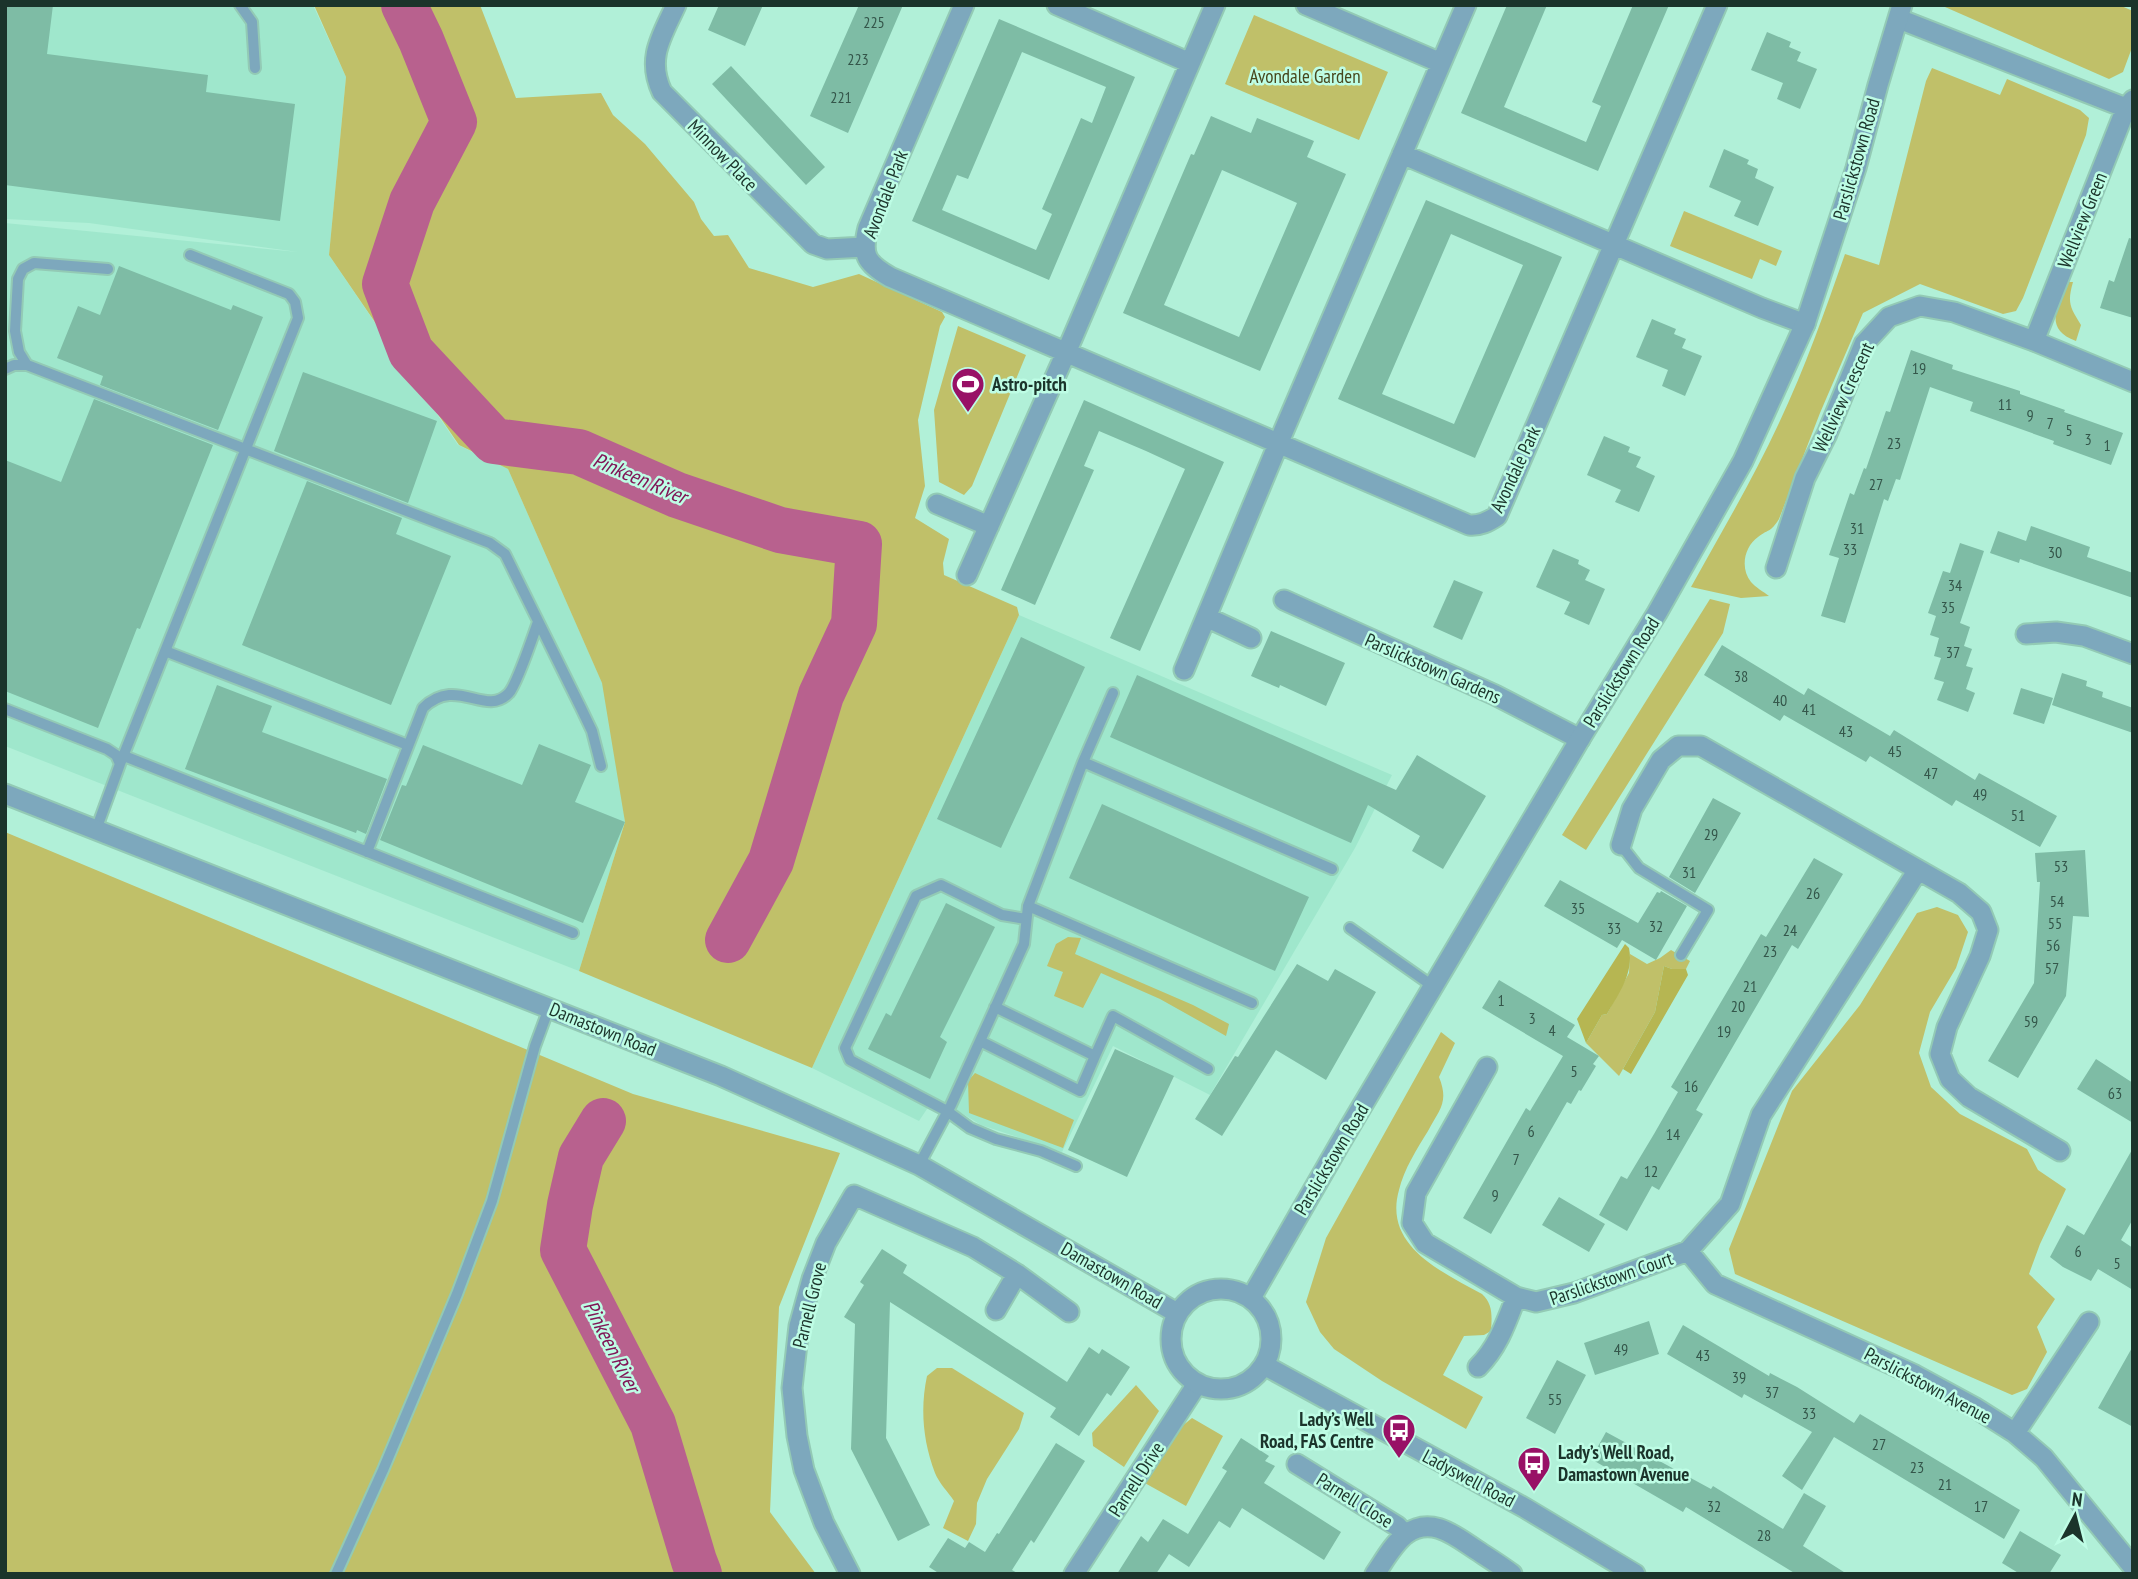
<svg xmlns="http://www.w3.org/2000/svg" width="2138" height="1579" viewBox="0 0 2138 1579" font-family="'PT Sans Narrow',sans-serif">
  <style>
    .built { fill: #9fe7cc }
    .green { fill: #c0c069 }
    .forest { fill: #b6b652 }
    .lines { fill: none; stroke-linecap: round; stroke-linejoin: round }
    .river { stroke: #b8618e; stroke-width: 46 }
    .building { fill: #7ebca5; fill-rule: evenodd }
    .service-casing { stroke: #93cab5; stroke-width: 14 }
    .minor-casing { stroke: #93cab5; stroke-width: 23 }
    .tertiary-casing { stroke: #93cab5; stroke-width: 23 }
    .service { stroke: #7da8bd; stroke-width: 10 }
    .minor { stroke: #7da8bd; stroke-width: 19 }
    .tertiary { stroke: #7da8bd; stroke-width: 19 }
    .labels { text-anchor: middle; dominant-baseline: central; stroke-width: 5; stroke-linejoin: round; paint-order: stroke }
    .number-label { font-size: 16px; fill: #34564a }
    .park-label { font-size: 19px; fill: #47471d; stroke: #befde5 }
    .street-label { font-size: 19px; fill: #1b342b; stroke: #befde5 }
    .poi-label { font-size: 19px; font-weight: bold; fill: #1b342b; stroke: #befde5; text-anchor: start }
    .water-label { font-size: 21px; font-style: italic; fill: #811657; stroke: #befde5 }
  </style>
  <rect width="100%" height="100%" fill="#b1f0d8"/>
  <path class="built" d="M5,5H313L346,77L329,255L458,445L508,469L611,703L625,822L579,971L5,746V223L298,252L89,223L5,219Z
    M1019,615L1392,775L1355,848L1210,1095L1113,1046L1062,1152L981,1125L935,1097L919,1121L812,1068Z"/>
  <path class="green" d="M314,5H480L516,98L601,93L613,115L645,144L694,202L701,219L714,236L728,235L749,268L813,287L859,274L942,312L945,317L940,326L918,420L925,486L915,518L949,539L943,563L944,575L1017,607L1019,615L812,1068L579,971L625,822L602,683L508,469L459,445L329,255L346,77Z
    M1946,5H2119L2133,11V45L2123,72L2109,79L1945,7Z
    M1254,15L1388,72L1359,140L1225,84Z
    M1932,68L2000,95L2007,79L2080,110L2089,118L2086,135L2023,298L2016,311L2003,314L1920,284L1863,313L1820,413L1779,519C1770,533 1770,528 1758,537C1744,547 1740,568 1751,582C1755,587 1764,592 1769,596L1741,598L1691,587C1721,533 1753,479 1779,423C1805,368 1825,311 1845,254L1879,265L1926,81Z
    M1684,211L1782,251L1776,266L1760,259L1752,279L1670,246Z
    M2069,282H2073C2067,303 2070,307 2081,325L2076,341C2043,329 2057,305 2069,282Z
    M958,326L1026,355L972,486L964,495L939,482L934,410Z
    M1710,599L1730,604L1723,633L1586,850L1562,835Z
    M5,832L633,1094L840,1153L779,1307L770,1512L816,1574H5Z
    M1937,907L1958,915L1968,932L1956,968L1930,1012L1919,1053L1931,1087L1960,1114L2027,1149L2038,1170L2066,1189L2040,1244L2029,1274L2055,1299L2037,1327L2047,1352L2027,1389L2012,1395L1735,1274L1729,1249L1792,1091L1860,1005L1917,913Z
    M1068,937L1081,938L1075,954L1193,1005L1229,1024L1226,1036L1160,999L1101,973L1083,1008L1054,996L1063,972L1047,966L1056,944Z
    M1671,950L1690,961L1686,969H1672L1664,966L1655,1012L1619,1076L1586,1043L1602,1015L1607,1014L1629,973L1630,954L1647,964L1660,958Z
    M1441,1032L1455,1043L1439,1077C1449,1102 1440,1109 1428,1131C1417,1149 1404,1169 1399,1190C1383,1246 1442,1272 1482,1294C1493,1304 1492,1316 1491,1331L1484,1335L1464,1336L1443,1375L1483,1397L1466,1429L1382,1381L1334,1349L1320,1332L1306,1302L1326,1238Z
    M975,1073L1074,1120L1063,1148L969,1113L968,1081Z
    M937,1368H952L1024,1413L1019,1429L987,1479L977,1503L976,1524L968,1541L943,1528L954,1501C948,1492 939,1483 935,1473C923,1441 920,1409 927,1376Z
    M1136,1385L1159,1411L1124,1467L1093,1446L1092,1433Z
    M1192,1418L1223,1436L1186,1506L1143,1482L1176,1431Z"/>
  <path class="forest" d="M1625,944L1629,948C1634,973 1619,993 1607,1014L1602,1015L1586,1043L1577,1019Z
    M1664,966L1672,969H1686L1688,975L1631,1074L1623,1069L1655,1012Z"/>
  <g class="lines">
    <path class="river" d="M404,5L421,40L454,122L412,202L385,284L411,352L494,441L579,452L677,495L780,530L859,544L854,624L821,695L771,861L728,940
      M603,1121L581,1157L570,1205L563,1250L653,1424L694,1561L699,1574"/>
  </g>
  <path class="building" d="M5,5H53L47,54L208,75L206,92L295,104L280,221L5,185Z
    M719,5H763L745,46L708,30Z
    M859,5H903L848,133L810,116Z
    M1507,5H1547L1504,107L1586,142L1601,106L1592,102L1633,5H1669L1598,171L1461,113Z
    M999,19L1135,77L1049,280L912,221ZM1022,52L1106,87L1092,123L1081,118L1067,151L1042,209L1052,214L1036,250L942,210L957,175L968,179Z
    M1767,32L1791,42L1789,47L1801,52L1797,61L1817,69L1800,109L1777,99L1783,83L1751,70Z
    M731,66L825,167L806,185L712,84Z
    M1211,116L1251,133L1257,118L1314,141L1307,157L1346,174L1260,371L1123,313L1191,154L1194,155ZM1222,170L1297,203L1239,337L1164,305Z
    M1724,149L1749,160L1747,164L1758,169L1755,178L1774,187L1758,226L1734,216L1741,201L1709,187Z
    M1426,200L1562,257L1475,458L1338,399ZM1451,234L1523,265L1454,424L1382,394Z
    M2129,238L2133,239V318L2100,308L2109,280L2114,282Z
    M119,266L231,310L233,305L263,317L218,430L100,385L103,376L57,358L78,306L100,315Z
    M1652,319L1676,329L1674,334L1686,339L1682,348L1702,356L1685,396L1662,386L1668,370L1636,357Z
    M1911,350L1953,365L1952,369L2020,391V394L2065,410L2064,412L2123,433L2111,465L2053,444L2054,441L1970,411L1973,402L1930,387L1900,480L1896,479L1888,501L1884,499L1845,623L1821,616L1839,558L1829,555L1850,493L1854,495L1864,468L1866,469L1886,411L1890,412Z
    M303,372L437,421L408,503L274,451Z
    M94,399L213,445L140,629L137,628L98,728L5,691V460L61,482Z
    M1084,400L1224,462L1140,651L1110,638L1185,469L1146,451L1099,431L1084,466L1094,470L1035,605L1001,590Z
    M1604,436L1630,447L1628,452L1641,457L1636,467L1655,476L1639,512L1615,502L1621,490L1587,475Z
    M307,481L402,518L396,534L451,556L391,705L242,645Z
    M2031,526L2090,547L2087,557L2133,573V598L2020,559L2019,563L1990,553L1998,531L2026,541Z
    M1960,543L1984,551L1960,623L1970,627L1964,646L1972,649L1966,666L1973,668L1966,689L1975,693L1968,712L1937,700L1944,682L1934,679L1941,658L1934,656L1939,638L1930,635L1936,616L1928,613L1943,571L1950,573Z
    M1553,549L1579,560L1578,564L1590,570L1585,580L1605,589L1589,625L1564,614L1570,602L1536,587Z
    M1454,580L1483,592L1462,640L1433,627Z
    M1271,631L1345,663L1326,706L1280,685L1279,688L1251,676Z
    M1021,637L1085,667L1001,848L937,819Z
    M1722,645L1804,695L1808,688L1890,736L1894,730L1975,780L1979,773L2057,816L2040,847L1956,800L1952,806L1870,756L1866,762L1784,715L1780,721L1704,675Z
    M2062,673L2087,681L2086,686L2103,692L2102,697L2133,708V733L2052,705Z
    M1137,675L1396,790L1417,755L1486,796L1443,869L1412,851L1420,836L1368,805L1351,843L1110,737Z
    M217,685L272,706L262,732L387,779L366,834L357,830L356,833L185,769Z
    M2021,688L2053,698L2044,724L2013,714Z
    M539,744L591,765L575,802L625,822L583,923L380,840L402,785L406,786L423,745L522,785Z
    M1713,798L1741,813L1695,893L1669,877Z
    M1102,804L1309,897L1275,971L1069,878Z
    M2085,850L2089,917L2073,916L2066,996L2018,1078L1988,1061L2034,983L2040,882H2037L2035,853Z
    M1814,858L1843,874L1798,949L1792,945L1696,1110L1703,1114L1659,1190L1652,1186L1627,1231L1599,1215L1621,1176L1627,1179L1654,1134L1678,1092L1671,1087L1761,934L1766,937Z
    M1560,880L1638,923L1657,892L1660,893L1661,891L1687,906L1656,960L1622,940L1617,948L1544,906Z
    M946,903L995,927L940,1037L947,1042L930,1079L868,1049L886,1013L891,1016Z
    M1297,964L1328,981L1335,969L1376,992L1326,1080L1276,1050L1222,1136L1195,1119L1235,1056L1238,1057Z
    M1499,980L1575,1025L1567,1037L1599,1056L1593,1064L1596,1066L1581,1091L1579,1090L1571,1104L1567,1102L1491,1234L1463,1218L1526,1108L1530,1111L1563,1056L1482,1008Z
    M1115,1049L1174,1076L1127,1177L1068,1150Z
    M2096,1059L2133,1083V1123L2077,1089Z
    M2133,1148V1219L2121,1240L2133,1248V1290L2098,1269L2091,1281L2063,1267L2050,1257L2067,1225L2084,1235Z
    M1559,1197L1605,1224L1589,1252L1542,1225Z
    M882,1249L907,1265L903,1273L1067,1382L1089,1347L1099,1354L1102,1349L1130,1367L1111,1396L1107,1393L1079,1436L1050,1417L1056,1408L890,1302L886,1438L930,1525L898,1541L851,1449L855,1324L844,1317L864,1285L860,1282Z
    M1649,1321L1659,1354L1595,1375L1584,1343Z
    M1683,1325L1769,1376L1770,1373L1797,1387L1854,1423L1860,1414L2020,1510L2004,1539L1834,1437L1802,1490L1782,1476L1812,1432L1744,1394L1742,1398L1667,1354Z
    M2133,1346V1427L2098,1408Z
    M1557,1360L1586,1375L1555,1434L1526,1418Z
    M1606,1432L1711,1489L1713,1486L1783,1529L1804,1493L1826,1506L1803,1546L1847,1574H1796L1686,1507L1683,1512L1591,1459Z
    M1241,1438L1269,1456L1265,1461L1275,1466L1264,1483L1341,1532L1324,1560L1242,1508L1230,1528L1219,1521L1189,1567L1169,1554L1156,1574H1117L1141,1536L1148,1542L1163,1519L1188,1534L1227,1471L1222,1468Z
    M1056,1443L1085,1461L1034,1543L1031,1540L1012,1570L1019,1574H940L929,1567L948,1538L965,1548L969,1542L985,1552L997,1533L999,1534Z
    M2020,1531L2061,1555L2049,1574H2020L2002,1563Z"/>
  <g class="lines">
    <defs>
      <path id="service" d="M240,5L252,22L255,68
        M27,365L19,352L15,331L18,279L23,269L34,263L108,269
        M5,369L14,365H27L490,543L505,554L581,708L592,731L601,766
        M165,651L408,745
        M5,709L107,749L116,755L120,764L96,830
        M124,756L573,933
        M1083,762L1332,869
        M120,764L298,318L295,302L289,294L190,255
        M1621,845L1639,868L1708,910L1681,955
        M367,852L423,708C457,675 485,718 509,693C517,684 533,636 538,622
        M1028,906L1252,1003
        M1026,919L1002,915L941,885L916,896L845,1048L850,1060L947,1111L970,1128L996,1139L1041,1151L1076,1166
        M1350,928L1434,987
        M980,1041L1080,1091L1095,1056L995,1007
        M1095,1056L1113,1016L1208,1069
        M919,1165L951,1105L1024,944L1028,906L1083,762L1113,693
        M336,1574L383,1470L457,1294L492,1201L535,1046L549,1008"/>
      <path id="minor" d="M676,5C662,36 646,58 662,92L813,244L827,249L865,247
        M964,5L868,228C861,255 866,263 890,277L1469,525C1480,526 1488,522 1497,516L1717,5
        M1057,5L1190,63
        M1306,5L1441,63
        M1899,19L2126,108
        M1402,154L1762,308L1805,324
        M2034,341L2126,108L2133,100
        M937,504L989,526
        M1776,568L1805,478L1827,434L1864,344L1889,317L1920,306L1954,312L2034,341L2133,382
        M967,575L1072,339L1215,5
        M1284,600L1495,695L1580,739
        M1206,617L1251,638
        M2026,634L2056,632L2084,636L2133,654
        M1184,670L1284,430L1466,5
        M1621,845L1632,809L1661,760L1678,746H1701L1959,893L1981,912L1988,930L1980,956L1947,1027L1940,1054L1950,1079L1969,1097L2060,1151
        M1487,1067L1416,1193L1412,1223L1425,1243L1516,1297L1536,1302L1574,1293L1688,1251L1730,1204L1761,1115L1918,870
        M1688,1251L1715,1284L1915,1375L1974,1407L2015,1433L2044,1458L2133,1567
        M996,1310L1017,1274
        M1478,1367C1498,1347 1506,1323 1516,1297
        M2015,1433L2089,1322
        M1297,1464L1397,1526L1405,1535
        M850,1574L824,1523L804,1470L797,1436L792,1388L799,1326L812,1279L826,1243L854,1195L973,1247L1017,1274L1069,1312
        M1074,1574L1197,1384
        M1375,1574C1384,1561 1393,1544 1406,1534C1431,1516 1454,1535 1475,1549C1487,1557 1500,1565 1512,1574"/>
      <path id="tertiary" d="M5,794L721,1076L919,1165L1177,1313
        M1171 1339a50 50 0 1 1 100 0a50 50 0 1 1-100 0Z
        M1251,1298L1339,1145L1580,739L1657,613L1743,461L1805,324L1856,168L1878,85L1902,5
        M1264,1365L1525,1508L1635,1574"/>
    </defs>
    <use href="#service" class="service-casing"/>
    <use href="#minor" class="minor-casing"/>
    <use href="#tertiary" class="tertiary-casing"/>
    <use href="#service" class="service"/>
    <use href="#minor" class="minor"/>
    <use href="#tertiary" class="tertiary"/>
  </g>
  <defs>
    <symbol id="stadium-pin" viewBox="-11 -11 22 30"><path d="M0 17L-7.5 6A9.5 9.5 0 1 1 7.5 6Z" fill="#981166" stroke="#befde5"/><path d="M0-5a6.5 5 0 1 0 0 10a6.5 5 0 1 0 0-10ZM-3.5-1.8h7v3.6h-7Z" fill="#fff"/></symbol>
    <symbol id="bus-pin" viewBox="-11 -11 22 30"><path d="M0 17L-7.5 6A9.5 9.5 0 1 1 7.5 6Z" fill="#981166" stroke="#befde5"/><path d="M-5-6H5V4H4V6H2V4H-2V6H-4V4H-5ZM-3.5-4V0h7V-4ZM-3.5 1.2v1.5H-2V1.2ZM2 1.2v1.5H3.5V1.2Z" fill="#fff"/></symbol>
  </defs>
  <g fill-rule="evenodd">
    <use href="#stadium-pin" x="949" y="365" width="38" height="52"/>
    <use href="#bus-pin" x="1380" y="1411" width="38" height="52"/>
    <use href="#bus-pin" x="1515" y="1444" width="38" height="52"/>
  </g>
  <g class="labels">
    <g class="number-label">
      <text x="874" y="22">225</text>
      <text x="858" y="59">223</text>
      <text x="841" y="97">221</text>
      <text x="1919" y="368">19</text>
      <text x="2005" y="404">11</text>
      <text x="2030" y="415">9</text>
      <text x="2050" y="423">7</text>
      <text x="2069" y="430">5</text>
      <text x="2088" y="439">3</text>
      <text x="1894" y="443">23</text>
      <text x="2107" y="445">1</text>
      <text x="1876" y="484">27</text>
      <text x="1857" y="528">31</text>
      <text x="1850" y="549">33</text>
      <text x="2055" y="552">30</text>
      <text x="1955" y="585">34</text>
      <text x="1948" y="607">35</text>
      <text x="1953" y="652">37</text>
      <text x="1741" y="676">38</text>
      <text x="1780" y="700">40</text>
      <text x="1809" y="709">41</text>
      <text x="1846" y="731">43</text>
      <text x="1895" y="751">45</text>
      <text x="1931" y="773">47</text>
      <text x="1980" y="794">49</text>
      <text x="2018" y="815">51</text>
      <text x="1711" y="834">29</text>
      <text x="2061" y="866">53</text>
      <text x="1689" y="872">31</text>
      <text x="1813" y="893">26</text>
      <text x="2057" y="901">54</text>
      <text x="1578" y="908">35</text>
      <text x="2055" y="923">55</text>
      <text x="1656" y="926">32</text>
      <text x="1614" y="928">33</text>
      <text x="1790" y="930">24</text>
      <text x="2053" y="945">56</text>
      <text x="1770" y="951">23</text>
      <text x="2052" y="968">57</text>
      <text x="1750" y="986">21</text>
      <text x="1501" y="1000">1</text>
      <text x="1738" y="1006">20</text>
      <text x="1532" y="1018">3</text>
      <text x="2031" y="1021">59</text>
      <text x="1552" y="1030">4</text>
      <text x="1724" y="1031">19</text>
      <text x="1574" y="1071">5</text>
      <text x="1691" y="1086">16</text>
      <text x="2115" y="1093">63</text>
      <text x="1531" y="1131">6</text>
      <text x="1673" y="1134">14</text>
      <text x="1516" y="1159">7</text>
      <text x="1651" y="1171">12</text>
      <text x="1495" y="1195">9</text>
      <text x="2078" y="1251">6</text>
      <text x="2117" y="1263">5</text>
      <text x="1621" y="1349">49</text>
      <text x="1703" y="1355">43</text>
      <text x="1739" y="1377">39</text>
      <text x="1772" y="1392">37</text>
      <text x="1555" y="1399">55</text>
      <text x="1809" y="1413">33</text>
      <text x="1879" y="1444">27</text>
      <text x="1917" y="1467">23</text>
      <text x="1945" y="1484">21</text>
      <text x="1714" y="1506">32</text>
      <text x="1981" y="1506">17</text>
      <text x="1764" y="1535">28</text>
    </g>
    <g class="park-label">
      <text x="1305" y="76">Avondale Garden</text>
    </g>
    <g class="street-label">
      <text transform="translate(723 155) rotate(46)">Minnow Place</text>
      <text transform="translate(1856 159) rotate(-74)">Parslickstown Road</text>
      <text transform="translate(885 194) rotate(-69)">Avondale Park</text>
      <text transform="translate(2082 220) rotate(-68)">Wellview Green</text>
      <text transform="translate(1843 397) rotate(-65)">Wellview Crescent</text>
      <text transform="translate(1515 469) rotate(-65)">Avondale Park</text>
      <text transform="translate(1433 668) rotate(24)">Parslickstown Gardens</text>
      <text transform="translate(1621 672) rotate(-58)">Parslickstown Road</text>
      <text transform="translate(603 1029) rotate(22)">Damastown Road</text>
      <text transform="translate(1331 1159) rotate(-59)">Parslickstown Road</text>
      <text transform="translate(1112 1275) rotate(30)">Damastown Road</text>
      <text transform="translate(1611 1278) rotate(-19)">Parslickstown Court</text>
      <text transform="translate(809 1305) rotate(-76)">Parnell Grove</text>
      <text transform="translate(1928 1385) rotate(28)">Parslickstown Avenue</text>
      <text transform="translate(1469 1478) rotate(28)">Ladyswell Road</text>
      <text transform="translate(1136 1479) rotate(-57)">Parnell Drive</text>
      <text transform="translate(1355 1500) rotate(32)">Parnell Close</text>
    </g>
    <g class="poi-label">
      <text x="992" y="384">Astro-pitch</text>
      <text x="1374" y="1419" text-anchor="end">Lady’s Well<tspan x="1374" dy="22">Road, FAS Centre</tspan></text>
      <text x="1558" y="1452">Lady’s Well Road,<tspan x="1558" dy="22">Damastown Avenue</tspan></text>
    </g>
    <g class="water-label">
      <text transform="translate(640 478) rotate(23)">Pinkeen River</text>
      <text transform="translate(612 1346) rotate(63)">Pinkeen River</text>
    </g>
  </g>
  <rect width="2138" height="1579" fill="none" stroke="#1b342b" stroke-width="14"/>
  <g transform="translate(2075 1516) rotate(7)" stroke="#befde5" stroke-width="5" paint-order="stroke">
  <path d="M0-5L12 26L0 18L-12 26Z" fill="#1b342b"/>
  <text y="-10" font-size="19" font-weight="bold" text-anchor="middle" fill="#1b342b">N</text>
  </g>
</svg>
